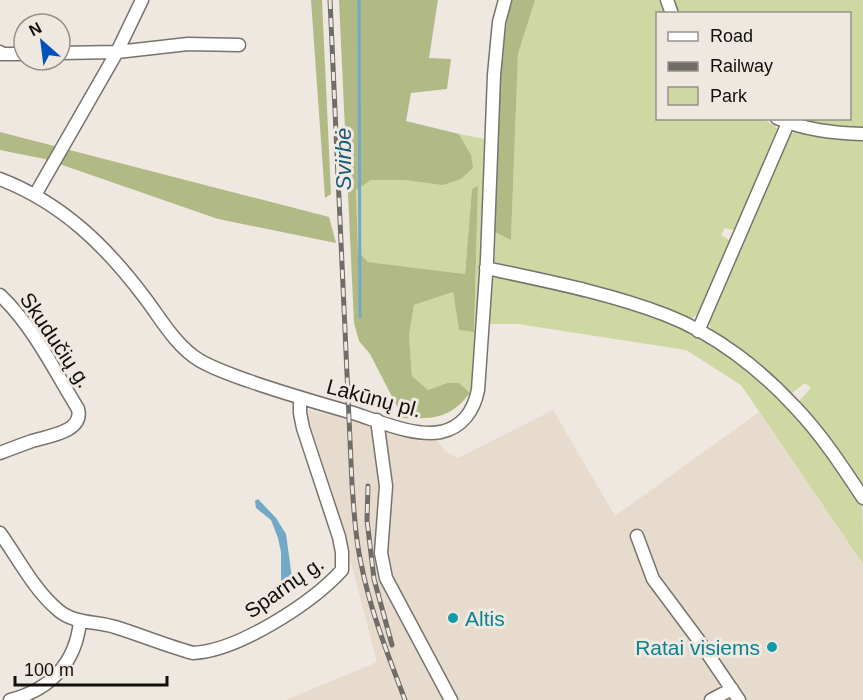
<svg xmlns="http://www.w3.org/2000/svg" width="863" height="700" viewBox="0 0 863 700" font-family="Helvetica,sans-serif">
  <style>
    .built { fill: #e6dbcd }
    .green { fill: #cfd7a3 }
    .forest { fill: #b1ba85 }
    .water { fill: #72a9c7 }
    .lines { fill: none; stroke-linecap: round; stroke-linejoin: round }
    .stream { stroke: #72a9c7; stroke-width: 3 }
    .street-casing { stroke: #78736c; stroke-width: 15 }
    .street { stroke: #fff; stroke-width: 12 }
    .rail-casing { stroke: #706c68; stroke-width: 5 }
    .rail { stroke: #eee8e0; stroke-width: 3; stroke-dasharray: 9; stroke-linecap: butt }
    .culture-dot { fill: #0f9aa8; stroke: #eee8e0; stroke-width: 2 }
    .labels { text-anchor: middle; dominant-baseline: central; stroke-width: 6; stroke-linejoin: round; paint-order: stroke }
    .street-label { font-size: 21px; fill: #110f0d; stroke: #eee8e0 }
    .culture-label { font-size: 21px; fill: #0d838f; stroke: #eee8e0; text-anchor: start }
    .water-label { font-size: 22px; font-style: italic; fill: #175b7a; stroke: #eee8e0 }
  </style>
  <rect width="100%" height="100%" fill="#eee8e0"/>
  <path class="built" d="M305,409L367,424L420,441L437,440L445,451L458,458L553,410L615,516L759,412L863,564V700H286L377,662L332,490Z"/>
  <path class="green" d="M535,0H659L664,13L658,14V118L763,119L774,125L777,129L735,229L733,230L725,228L721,235L731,241L698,314L692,318H686L502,266L492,261L493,231L511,239L518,54Z
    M671,0H863V129L837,128L792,119L850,118V14L676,13Z
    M796,132L832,138L863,139V484L859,482L820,424L799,401L811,388L805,383L792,393L752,359L714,333L708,323L789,134Z
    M459,134L485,139L476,353L470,393L459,383H447L428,390L412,376L409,336L414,305L453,292L459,329L474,332L478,187L472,189L465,274L368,262L358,251L356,189L371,180H405L471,155Z
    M500,276C559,291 624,301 679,328C735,356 782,397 820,446C832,461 855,488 862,505C863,514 863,552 863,564L741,385L686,350L518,324H487L489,280Z"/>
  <path class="forest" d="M311,0H322L331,194L325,198Z
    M339,0H438L429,58L451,59L447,89L411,93L406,121L459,134L471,155L473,168L461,179L443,185L405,180H371L356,190L358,251L368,262L465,274L472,189L478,186L474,332L459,330L453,292L414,305L409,336L412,376L428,390L447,383H459L470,393C450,419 433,419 403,418L370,354L359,341L354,323Z
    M511,0H535L518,54L511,240L493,231C496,154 495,76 511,0Z
    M0,132L329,217L336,243L218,219L45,159L0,150Z"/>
  <path class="water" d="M258,499L276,518L286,534L293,585L288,593L281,590V552L278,538L271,520L256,508L255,501Z"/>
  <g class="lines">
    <path class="stream" d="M359,0L360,317"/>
    <defs>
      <path id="street" d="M667,0L672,14
        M0,52L2,54H24
        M60,53L117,52L188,44L239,45
        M777,118C805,130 833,133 863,134
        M0,179C62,203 106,246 145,298C161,319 176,346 199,360C214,369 232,375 249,381C283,393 318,403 353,413C379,421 413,437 441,432C463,427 474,410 478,390L487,260L494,75L499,22L505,0
        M35,195L117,52L142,0
        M486,268C546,281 609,293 666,315C715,334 760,369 795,407C821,434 842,466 863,498
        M0,295C33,326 54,370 78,409C84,432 48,436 32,441C21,445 10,449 0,453
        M698,331L788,123
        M377,420L386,486L381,553L386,578L451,700
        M0,533C18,558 34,590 58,610C74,624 96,621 115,627C141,635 167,646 193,653C238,651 312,603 342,570V552L339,537L303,428L300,413V398
        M637,536L653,579L697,638L739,700
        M10,700C50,690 76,663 80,621
        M711,700L732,689"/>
    </defs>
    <use href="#street" class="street-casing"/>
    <use href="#street" class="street"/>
    <defs>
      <path id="rail" d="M330,0L352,484C354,510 355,537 361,563C370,610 388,655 405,700
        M368,486L367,520L374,579L392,645"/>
    </defs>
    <use href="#rail" class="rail-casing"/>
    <use href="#rail" class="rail"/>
  </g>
  <g class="culture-dot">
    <circle cx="453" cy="618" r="6"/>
    <circle cx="772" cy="647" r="6"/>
  </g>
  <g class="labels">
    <g class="street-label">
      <text transform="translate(56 340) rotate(56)">Skudučių g.</text>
      <text transform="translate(374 398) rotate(15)">Lakūnų pl.</text>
      <text transform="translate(284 587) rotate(-35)">Sparnų g.</text>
    </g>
    <g class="culture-label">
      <text x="465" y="618">Altis</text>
      <text x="760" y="647" text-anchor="end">Ratai visiems</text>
    </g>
    <g class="water-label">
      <text transform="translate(343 159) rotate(-90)">Svirbė</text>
    </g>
  </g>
  <rect x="656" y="12" width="195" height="108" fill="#eee8e0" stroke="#96918c" stroke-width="1.5"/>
  <rect x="668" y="32" width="30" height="9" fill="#ffffff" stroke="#96918c" stroke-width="1.5"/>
  <text x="710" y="42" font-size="18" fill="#110f0d">Road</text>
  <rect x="668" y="62" width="30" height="9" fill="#706c68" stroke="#96918c" stroke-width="1.5"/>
  <text x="710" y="72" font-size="18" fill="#110f0d">Railway</text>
  <rect x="668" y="87" width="30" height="18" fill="#cfd7a3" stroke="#96918c" stroke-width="1.5"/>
  <text x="710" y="102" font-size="18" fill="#110f0d">Park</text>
  <g transform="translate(42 42) rotate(332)"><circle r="28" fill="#eee8e0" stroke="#96918c" stroke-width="1.5"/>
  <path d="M0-4.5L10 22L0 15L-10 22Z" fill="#0053bc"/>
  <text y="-9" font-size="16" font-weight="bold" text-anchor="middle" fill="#110f0d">N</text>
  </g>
  <path d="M15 676v9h152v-9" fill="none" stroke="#110f0d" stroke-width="3"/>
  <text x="24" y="676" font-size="18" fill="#110f0d" stroke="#eee8e0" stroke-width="4.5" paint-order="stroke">100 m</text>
</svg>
